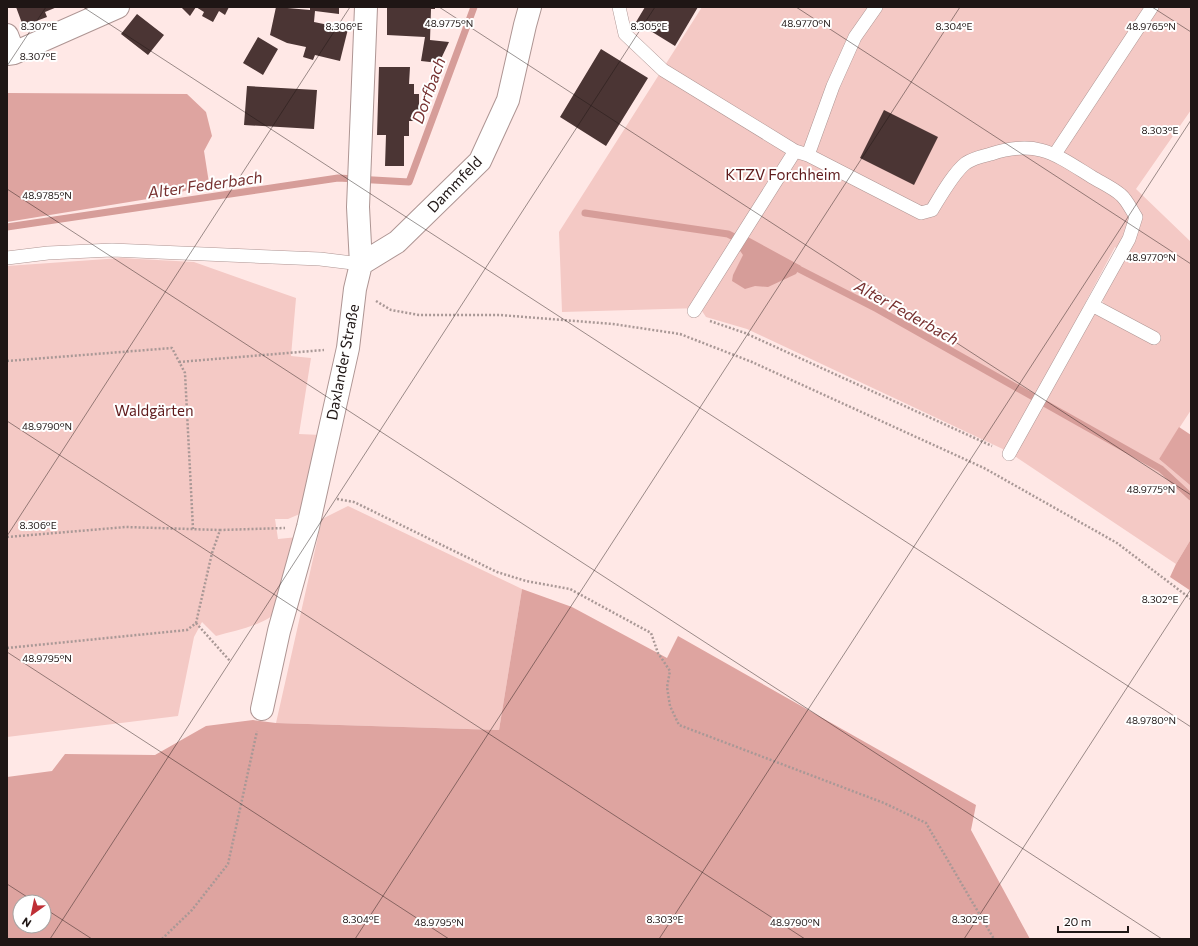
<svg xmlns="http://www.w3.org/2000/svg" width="1198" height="946" viewBox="0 0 1198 946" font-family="Commissioner,sans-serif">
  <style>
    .green { fill: #f4c9c5; fill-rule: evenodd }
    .forest { fill: #dea4a0; fill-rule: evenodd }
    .water { fill: #d69d99 }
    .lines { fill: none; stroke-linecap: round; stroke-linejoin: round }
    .stream { stroke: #d69d99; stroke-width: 7 }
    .building { fill: #4b3534 }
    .service-casing { stroke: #ae9593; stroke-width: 14 }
    .minor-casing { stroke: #ae9593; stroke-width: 24 }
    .path { stroke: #a99896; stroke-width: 2.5; stroke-dasharray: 2 2; stroke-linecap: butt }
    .service { stroke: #fff; stroke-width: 13 }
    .minor { stroke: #fff; stroke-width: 22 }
    .ticks { fill: none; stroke: #1f1615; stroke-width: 1; stroke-opacity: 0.45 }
    .labels { text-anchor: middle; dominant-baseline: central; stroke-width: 4; stroke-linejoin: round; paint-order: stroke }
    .park-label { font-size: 15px; fill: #5f1b1c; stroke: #fff }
    .street-label { font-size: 15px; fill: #1f1615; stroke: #fff }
    .water-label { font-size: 16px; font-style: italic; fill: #773130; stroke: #fff }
    .ticks-label { font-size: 10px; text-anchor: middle; fill: #1f1615; stroke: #fff; stroke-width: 4; stroke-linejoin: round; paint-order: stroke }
  </style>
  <rect width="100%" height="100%" fill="#ffe8e6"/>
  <path class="green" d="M702,7H1191V110L1136,189L1191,242V410L1159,459L1191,486V539L1176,564L1007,451L747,329L706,317L700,308L562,312L559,232ZM1115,247L1126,254L1102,296L1104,307L1154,344L1083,307Z
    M121,258L194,262L296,298L291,356L311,358L299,434L321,435L302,513L288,519H275L278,539L298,537C293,555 284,608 269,618C254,627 233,631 216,636L202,622L194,637L178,716L7,737V266Z
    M348,506L522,589L499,730L276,723L322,519Z"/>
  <path class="forest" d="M7,93L187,94L206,112L212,136L204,151L209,183L172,195L7,222Z
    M1179,427L1191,435V486L1159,459Z
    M1191,539V591L1170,577L1176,564Z
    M522,589L572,607L667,658L678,636L976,805L971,830L1030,939H7V777L52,771L65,754L155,755L206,726L253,720L276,723L499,730ZM20,902H44V926H20Z"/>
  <path class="water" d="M746,236L801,266L796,274L768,287L755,286L745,289L732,281L733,275L743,255L738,248Z"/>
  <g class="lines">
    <path class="stream" d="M585,213L728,234L740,240
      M7,227L338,178L409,182L474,7
      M791,265L877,309L1161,469L1191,497"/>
  </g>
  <path class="building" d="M16,7H57L45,12L47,17L23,26Z
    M181,7H196L190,16Z
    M196,7H229L225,15L219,11L213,22L202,16L204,12Z
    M276,7L310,10V7H339V14L315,11L314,22L348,29L340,61L315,55L313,60L303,57L306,47L287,43L270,35Z
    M387,7H435V9H431L430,40L449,42L439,63L421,61L425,37L387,35Z
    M645,7H698L675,46L636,22Z
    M137,14L164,35L148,55L121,34Z
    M258,37L278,49L263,75L243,63Z
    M601,49L648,78L606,146L560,117Z
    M379,67H410L409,84H414V94H419V112H414V121H409V136H404V166H385L386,135H377Z
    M247,86L317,90L314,129L244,125Z
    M884,110L938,137L914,185L860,158Z"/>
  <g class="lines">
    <defs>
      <path id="service" d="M619,7L625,34L663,70L795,151L808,155L921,213L932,210C940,197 954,172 966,163C973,158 983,156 991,154C1037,139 1055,154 1092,177C1102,183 1113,188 1121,195C1127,200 1132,211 1136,217L1129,239L1009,454
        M1055,154L1152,7
        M808,155L833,86L855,37L876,7
        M7,258L48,253L112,250L320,259L361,264
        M1092,305L1154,338
        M694,311L795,151"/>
      <path id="minor" d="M7,35L14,53
        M7,54L14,53L118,7
        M361,264L397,242L480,161L508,100L525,25L530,7
        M262,709L279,631L308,527L348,348L355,289L361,264L358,207L366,7"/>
    </defs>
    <use href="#service" class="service-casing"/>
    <use href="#minor" class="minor-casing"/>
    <path class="path" d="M376,301L391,310L419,315H500L613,324L680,334L752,362L984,468L1117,543L1191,599
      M710,321L745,333L992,446
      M7,361L172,348L185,373L193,529
      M179,362L324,350
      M337,499L354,502L497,572L526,581L570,589L651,633L658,653L670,671L667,687L670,706L679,725L884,803L926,823L994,939
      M7,537L126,527L220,530
      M196,623L230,661
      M7,648L187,630L196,623L212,553L220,530L285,528
      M162,939L192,910L228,864L257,731"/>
    <use href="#service" class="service"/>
    <use href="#minor" class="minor"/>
  </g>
  <path class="ticks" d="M83,7L1191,727M439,7L1191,495M796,7L1191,264M1152,7L1191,32M7,66L46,7M7,189L1162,939M7,421L805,939M7,536L350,7M7,652L449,939M7,884L35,902M44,908L92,939M50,939L655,7M355,939L960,7M659,939L1191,120M964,939L1191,589"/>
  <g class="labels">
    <g class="park-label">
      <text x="783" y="174">KTZV Forchheim</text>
      <text x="154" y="410">Waldgärten</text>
    </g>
    <g class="street-label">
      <text transform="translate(454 184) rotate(-46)">Dammfeld</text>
      <text transform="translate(342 362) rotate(-79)">Daxlander Straße</text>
    </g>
    <g class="water-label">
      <text transform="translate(428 90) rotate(-70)">Dorfbach</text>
      <text transform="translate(205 184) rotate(-8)">Alter Federbach</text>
      <text transform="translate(907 312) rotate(29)">Alter Federbach</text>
    </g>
  </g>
  <g class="ticks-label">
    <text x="449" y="27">48.9775°N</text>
    <text x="806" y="27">48.9770°N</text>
    <text x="1151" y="30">48.9765°N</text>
    <text x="649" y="30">8.305°E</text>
    <text x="954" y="30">8.304°E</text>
    <text x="39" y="30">8.307°E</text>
    <text x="344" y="30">8.306°E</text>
    <text x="38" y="60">8.307°E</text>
    <text x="1160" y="134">8.303°E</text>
    <text x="47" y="199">48.9785°N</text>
    <text x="1151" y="261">48.9770°N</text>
    <text x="47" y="430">48.9790°N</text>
    <text x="1151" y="493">48.9775°N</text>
    <text x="38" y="529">8.306°E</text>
    <text x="1160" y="603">8.302°E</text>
    <text x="47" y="662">48.9795°N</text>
    <text x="1151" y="724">48.9780°N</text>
    <text x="361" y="923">8.304°E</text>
    <text x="665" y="923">8.303°E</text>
    <text x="970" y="923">8.302°E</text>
    <text x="439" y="926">48.9795°N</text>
    <text x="795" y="926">48.9790°N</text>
  </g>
  <rect width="1198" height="946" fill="none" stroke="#1f1615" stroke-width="16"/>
  <g transform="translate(32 914) rotate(213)"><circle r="19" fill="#ffffff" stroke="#a5a2a1"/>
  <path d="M0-3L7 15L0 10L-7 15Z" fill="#bf2f36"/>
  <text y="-6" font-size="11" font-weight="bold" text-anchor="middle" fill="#1f1615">N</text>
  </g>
  <path d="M1058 926v6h70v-6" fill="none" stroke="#1f1615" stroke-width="2"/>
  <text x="1064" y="926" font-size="12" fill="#1f1615" stroke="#ffffff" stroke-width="3" paint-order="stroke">20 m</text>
</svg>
